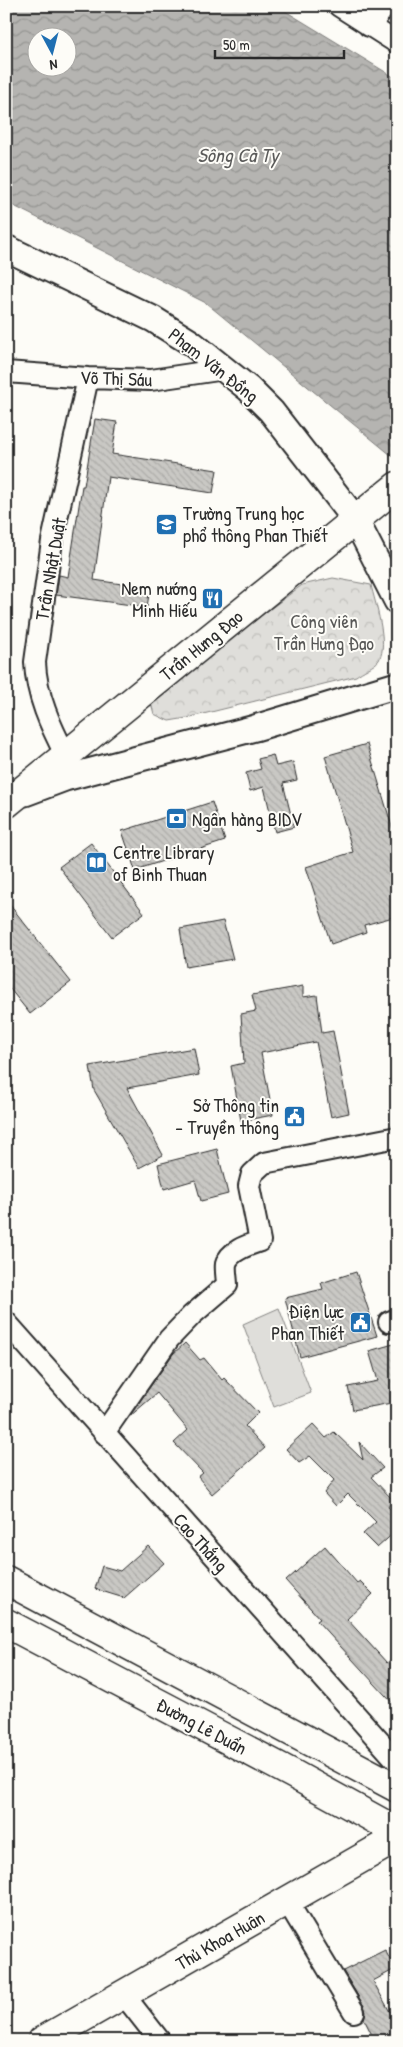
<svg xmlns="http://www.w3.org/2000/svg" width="403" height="2047" viewBox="0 0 403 2047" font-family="'Patrick Hand',sans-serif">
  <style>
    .park { fill: url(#park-crowns); stroke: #858482 }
    .pitch { fill: #dfdeda; stroke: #858482 }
    .water { fill: url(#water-waves); stroke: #7e7d7b; fill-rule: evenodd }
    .building { fill: url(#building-back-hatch); stroke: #2b2b2b }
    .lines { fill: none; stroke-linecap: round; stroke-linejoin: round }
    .minor-casing { stroke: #2b2b2b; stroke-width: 24 }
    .tertiary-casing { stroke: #2b2b2b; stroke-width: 29 }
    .secondary-casing { stroke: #2b2b2b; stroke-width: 31 }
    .primary-casing { stroke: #2b2b2b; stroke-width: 31 }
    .minor { stroke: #fdfcf7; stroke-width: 20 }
    .tertiary { stroke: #fdfcf7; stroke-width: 25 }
    .secondary { stroke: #fdfcf7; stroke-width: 28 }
    .primary { stroke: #fdfcf7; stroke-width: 28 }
    .labels { text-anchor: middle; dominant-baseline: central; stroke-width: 4; stroke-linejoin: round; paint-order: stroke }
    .street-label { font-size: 19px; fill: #2b2b2b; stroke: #fdfcf7 }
    .poi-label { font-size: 19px; fill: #2b2b2b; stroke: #fdfcf7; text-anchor: start }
    .park-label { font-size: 19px; fill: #585857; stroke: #fdfcf7 }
    .water-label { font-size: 20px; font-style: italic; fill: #5b5b5a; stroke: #fdfcf7 }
  </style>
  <defs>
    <pattern id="park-crowns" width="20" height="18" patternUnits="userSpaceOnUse" patternTransform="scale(1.25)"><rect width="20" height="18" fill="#dfdeda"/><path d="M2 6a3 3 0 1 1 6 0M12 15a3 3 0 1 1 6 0" fill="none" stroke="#c0bfbb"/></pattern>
    <pattern id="water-waves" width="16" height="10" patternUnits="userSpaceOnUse" patternTransform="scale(1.25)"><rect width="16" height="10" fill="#b5b4b1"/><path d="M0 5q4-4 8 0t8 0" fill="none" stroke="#939390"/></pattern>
    <pattern id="building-back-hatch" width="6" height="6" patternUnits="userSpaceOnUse" patternTransform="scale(1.25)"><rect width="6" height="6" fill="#c9c8c4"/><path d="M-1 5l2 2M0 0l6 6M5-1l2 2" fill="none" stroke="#adaca9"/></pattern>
  </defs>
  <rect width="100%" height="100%" fill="#fdfcf7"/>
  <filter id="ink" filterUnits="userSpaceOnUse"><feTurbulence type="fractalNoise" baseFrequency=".02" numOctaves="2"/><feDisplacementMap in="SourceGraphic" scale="10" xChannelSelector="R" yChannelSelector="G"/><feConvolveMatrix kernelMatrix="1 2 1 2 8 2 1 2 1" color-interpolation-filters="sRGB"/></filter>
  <g filter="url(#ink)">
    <path class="park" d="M333,578L371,585C375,603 389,643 379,660C375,666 362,671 356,676L187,718L169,721L154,714L151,703L164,689L302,585Z"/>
    <path class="pitch" d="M279,1308L311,1393L274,1407L243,1324Z"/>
    <path class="water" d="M6,6H277L397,79V460L206,303L6,202ZM38,38H68V68H38Z"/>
    <path class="building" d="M95,419L117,422L112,454L217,470L213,493L108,477L94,580L150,588L147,607L56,595L59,575L68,577L82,486H84Z
      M367,744L397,843V916L364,925L366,932L331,944L306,867L353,852L325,756Z
      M273,755L276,766L293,762L297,780L283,783L294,827L275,832L264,787L250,791L246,773L261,769L258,759Z
      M212,802L225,841L135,870L122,831Z
      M91,843L144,913L112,937L59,867Z
      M6,900L71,982L30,1014L6,984Z
      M223,921L233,959L186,967L180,929Z
      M303,986V997L317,995L322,1033L333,1031L349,1113L331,1117L316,1042L261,1053L273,1115L241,1121L231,1066L244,1063L241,1014L256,1011L252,995Z
      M194,1048L199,1075L127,1088L163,1155L139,1168L94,1090L90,1066Z
      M217,1149L228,1194L201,1201L195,1180L164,1189L158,1164Z
      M356,1272L377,1336L300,1357L285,1298L323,1289L321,1283Z
      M185,1343L200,1360L204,1358L222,1380L224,1378L258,1413L245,1426L265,1448L212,1494L198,1477L203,1473L174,1443L188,1430L157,1393L129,1417L173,1354Z
      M397,1343V1402L353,1410L348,1387L378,1381L369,1351Z
      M313,1424L326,1438L334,1432L363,1460L359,1442L383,1468L371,1477L393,1500L388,1507L397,1516V1530L377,1548L363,1534L376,1522L348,1494L336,1506L324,1493L334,1480L310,1456L299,1463L286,1449Z
      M148,1546L164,1563L124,1598L95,1589L102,1566L120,1571Z
      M325,1546L357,1583L360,1581L373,1594L347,1619L387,1663L397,1654V1708L317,1621L320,1619L286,1581Z
      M385,1950L395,1969L373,1981L390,2012L397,2009V2041H375L364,2019L366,2012L364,2006L343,1971Z"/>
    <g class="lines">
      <defs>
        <path id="minor" d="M339,6L397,43
          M369,26L386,6
          M6,372L88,378L151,380L225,369
          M66,756C51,727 36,695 35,662L52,541L88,378
          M6,1322L397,1761
          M389,1322L397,1319
          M104,1433L169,1339L192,1315L227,1285C227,1279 225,1270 226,1264C229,1251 248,1245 260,1241L249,1186L252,1174L264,1163L397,1137
          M287,1901L354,2012
          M124,1995L160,2041"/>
        <path id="tertiary" d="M6,248L153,319L190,342L249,389L271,411L355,519L397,601
          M25,793L65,778L255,728L397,685"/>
        <path id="secondary" d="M6,1580L397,1788
          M6,1623L293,1774L397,1831
          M42,2041L397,1838"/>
        <path id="primary" d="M6,804L397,486"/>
      </defs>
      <use href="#minor" class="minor-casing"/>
      <use href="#tertiary" class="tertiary-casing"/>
      <use href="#secondary" class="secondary-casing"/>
      <use href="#primary" class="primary-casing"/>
      <use href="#minor" class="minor"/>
      <use href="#tertiary" class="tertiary"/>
      <use href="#secondary" class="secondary"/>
      <use href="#primary" class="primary"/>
    </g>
  </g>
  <defs>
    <symbol id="school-square" viewBox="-11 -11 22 22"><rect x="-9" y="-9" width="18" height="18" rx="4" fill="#1f6fb2" stroke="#fdfcf7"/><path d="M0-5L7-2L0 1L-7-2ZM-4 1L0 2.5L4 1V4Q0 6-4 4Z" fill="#fff"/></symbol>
    <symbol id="restaurant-square" viewBox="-11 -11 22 22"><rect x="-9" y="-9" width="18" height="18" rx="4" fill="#1f6fb2" stroke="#fdfcf7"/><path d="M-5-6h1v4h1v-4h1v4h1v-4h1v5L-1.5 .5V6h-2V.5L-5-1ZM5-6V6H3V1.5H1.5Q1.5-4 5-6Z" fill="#fff"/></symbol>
    <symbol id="bank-square" viewBox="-11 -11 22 22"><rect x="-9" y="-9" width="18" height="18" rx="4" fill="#1f6fb2" stroke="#fdfcf7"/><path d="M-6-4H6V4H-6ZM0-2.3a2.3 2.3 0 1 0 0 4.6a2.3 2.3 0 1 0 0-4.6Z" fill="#fff"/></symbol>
    <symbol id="library-square" viewBox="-11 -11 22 22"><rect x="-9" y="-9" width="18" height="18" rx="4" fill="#1f6fb2" stroke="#fdfcf7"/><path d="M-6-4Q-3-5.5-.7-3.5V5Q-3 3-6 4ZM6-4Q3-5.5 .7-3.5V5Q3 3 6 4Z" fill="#fff"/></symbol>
    <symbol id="civic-square" viewBox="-11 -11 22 22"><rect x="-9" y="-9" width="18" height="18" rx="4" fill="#1f6fb2" stroke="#fdfcf7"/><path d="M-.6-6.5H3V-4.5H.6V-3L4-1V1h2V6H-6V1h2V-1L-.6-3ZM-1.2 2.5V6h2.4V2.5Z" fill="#fff"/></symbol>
  </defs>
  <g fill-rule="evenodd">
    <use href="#school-square" x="154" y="512" width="25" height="25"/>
    <use href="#restaurant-square" x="200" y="586" width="25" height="25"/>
    <use href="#bank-square" x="164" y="806" width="25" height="25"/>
    <use href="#library-square" x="84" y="850" width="25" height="25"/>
    <use href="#civic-square" x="282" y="1104" width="25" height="25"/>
    <use href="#civic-square" x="348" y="1310" width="25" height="25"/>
  </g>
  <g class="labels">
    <g class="street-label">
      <text transform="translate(214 365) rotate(38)">Phạm Văn Đồng</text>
      <text transform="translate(116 378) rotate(2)">Võ Thị Sáu</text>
      <text transform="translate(50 569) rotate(-80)">Trần Nhật Duật</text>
      <text transform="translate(201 645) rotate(-39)">Trần Hưng Đạo</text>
      <text transform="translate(201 1542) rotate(48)">Cao Thắng</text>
      <text transform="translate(202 1726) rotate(28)">Đường Lê Duẩn</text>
      <text transform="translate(220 1940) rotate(-30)">Thủ Khoa Huân</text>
    </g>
    <g class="poi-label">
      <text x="183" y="513">Trường Trung học<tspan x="183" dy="22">phổ thông Phan Thiết</tspan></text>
      <text x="197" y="588" text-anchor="end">Nem nướng<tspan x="197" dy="22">Minh Hiếu</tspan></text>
      <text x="192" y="819">Ngân hàng BIDV</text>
      <text x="113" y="852">Centre Library<tspan x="113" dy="22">of Binh Thuan</tspan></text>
      <text x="279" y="1105" text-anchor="end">Sở Thông tin<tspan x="279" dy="22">- Truyền thông</tspan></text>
      <text x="344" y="1311" text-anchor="end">Điện lực<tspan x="344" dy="22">Phan Thiết</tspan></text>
    </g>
    <g class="park-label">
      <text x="324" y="621">Công viên<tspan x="324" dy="22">Trần Hưng Đạo</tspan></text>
    </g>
    <g class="water-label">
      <text x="238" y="154">Sông Cà Ty</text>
    </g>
  </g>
  <rect width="403" height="2047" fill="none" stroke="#fdfcf7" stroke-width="25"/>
  <rect x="12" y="12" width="378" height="2022" fill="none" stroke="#2b2b2b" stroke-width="2" filter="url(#ink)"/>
  <g transform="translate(52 52) rotate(173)"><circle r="24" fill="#fdfcf7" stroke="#a9a8a5"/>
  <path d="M0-4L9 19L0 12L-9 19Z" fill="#1f6fb2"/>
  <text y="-8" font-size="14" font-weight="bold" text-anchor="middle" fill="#2b2b2b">N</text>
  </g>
  <path d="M215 50v8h129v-8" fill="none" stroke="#2b2b2b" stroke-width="2.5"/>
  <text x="223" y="50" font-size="15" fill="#2b2b2b" stroke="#fdfcf7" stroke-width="4" paint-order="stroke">50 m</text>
</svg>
